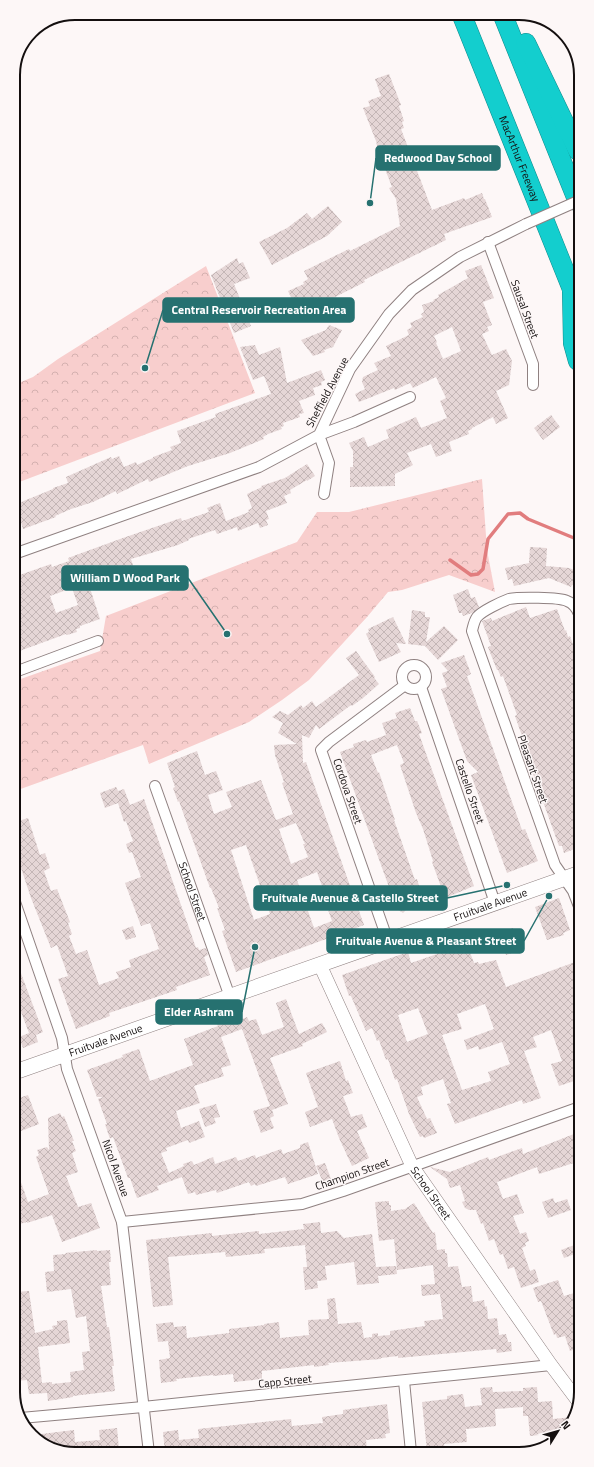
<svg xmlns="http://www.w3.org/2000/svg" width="594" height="1467" viewBox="0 0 594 1467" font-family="'Titillium Web',sans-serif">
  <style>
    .forest { fill: url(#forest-crowns) }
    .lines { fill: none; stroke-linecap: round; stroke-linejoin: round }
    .stream { stroke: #e17d7e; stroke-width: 3.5 }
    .building { fill: url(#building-cross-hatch); fill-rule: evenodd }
    .minor-casing { stroke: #8f8181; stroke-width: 12 }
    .tertiary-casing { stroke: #8f8181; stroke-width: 14 }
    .secondary-casing { stroke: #8f8181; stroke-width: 16 }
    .motorway-casing { stroke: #138b8b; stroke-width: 20 }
    .minor { stroke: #fff; stroke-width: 10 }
    .tertiary { stroke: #fff; stroke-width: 13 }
    .secondary { stroke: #fff; stroke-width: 15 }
    .motorway { stroke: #13cece; stroke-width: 19 }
    .minor-bridge-casing { stroke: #8f8181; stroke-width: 12; stroke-linecap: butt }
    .minor-bridge { stroke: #fff; stroke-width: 10 }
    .labels { text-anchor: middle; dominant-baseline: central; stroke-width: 3; stroke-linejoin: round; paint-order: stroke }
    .street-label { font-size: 11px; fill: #140f0f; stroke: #fdf7f7 }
    .rim { fill: none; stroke: #140f0f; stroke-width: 2 }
    .leader { fill: none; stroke: #267170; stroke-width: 1.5 }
    .callout-dot { fill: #267170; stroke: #fdf7f7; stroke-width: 1.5 }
    .callout { fill: #267170; stroke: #267170; stroke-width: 1.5 }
    .callout-label { font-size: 12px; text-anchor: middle; font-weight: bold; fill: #fff }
  </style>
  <defs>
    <pattern id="forest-crowns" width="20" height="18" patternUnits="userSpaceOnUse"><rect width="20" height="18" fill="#f8cecd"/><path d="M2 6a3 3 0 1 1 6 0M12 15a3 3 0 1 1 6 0" fill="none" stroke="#d4b0af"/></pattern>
    <pattern id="building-cross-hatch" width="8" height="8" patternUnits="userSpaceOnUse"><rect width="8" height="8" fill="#e5d6d6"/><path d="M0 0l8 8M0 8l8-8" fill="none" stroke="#c4b6b6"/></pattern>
  </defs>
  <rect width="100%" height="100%" fill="#fdf7f7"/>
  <path class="forest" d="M206,266L255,393L14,484V385L33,377L58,359Z
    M482,479L487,550L495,592L449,575L402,590L388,592L367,617L309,680L282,700L249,722L149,764L143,745L15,791V681L100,651L106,616L297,542L317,512H349Z"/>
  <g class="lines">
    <path class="stream" d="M450,560L471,575L478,574L483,569L488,539L508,514L520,513L528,519L574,538"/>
  </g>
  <path class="building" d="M389,74L401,105L399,106L404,121L402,122L404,128L401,129L432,210L464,198L465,200L482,193L484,199H485L492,217L444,234L446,240L364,280L365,282L321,304L318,300L297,310L288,291L304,284L303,282L308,279L304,271L349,249L350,251L400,226L396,199L389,188L392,187L385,169L382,170V161L377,154H379L376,141L363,108L370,106L368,101L381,96L375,79Z
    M328,206L342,222L327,236L272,265L259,242L287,228L307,213L312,219Z
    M237,258L239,264L243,262L250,278L234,284L251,326L234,333L211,275Z
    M481,265L494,298L483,302L492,325L487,327L489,331L482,334L492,355L506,349L512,361L509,385L496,391L508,418L496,424L493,417L472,428V429L468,431L469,434L449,442L452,451L436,457L431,444L407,453L413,465L395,474V486L350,487V467H353V451L349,443L364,437L368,447L389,438L386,430L416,417L421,428L447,418L440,401L446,398L436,377L413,388L410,383L395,390L394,388L359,402L355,394L365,389L362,382L363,377L378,370L374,363L391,356L386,346L409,335L407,330L412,327L410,323L423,317L421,314L424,312L422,305L434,301L433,300L439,297L438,295L468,278L465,271ZM452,327L461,351L443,359L436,343L437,342L434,336Z
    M329,325L342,330L333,347L324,350L325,352L313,356L301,340L326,330Z
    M255,345L259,355L280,347L287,383L321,370L325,380L321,382L322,385L313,388L315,395L299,401L304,413L299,414L300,417L283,423L284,426L281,427L282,429L268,434L263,437L264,439L230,453L188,466L149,482L148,479L117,494L116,491L93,502L71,509L55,516L56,517L23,529L21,522L14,525V505L53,489V488L68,483L66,477L111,457L112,459L119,456L124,467L136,462L137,465L153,458V457L172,450L170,447L181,443L177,431L216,417L215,414L271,394L264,376L253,380L240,347Z
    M551,415L560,427L543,440L534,428Z
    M307,464L315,476L307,481V480L290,490L291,493L284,496L287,503L266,511L269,519L266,520L268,525L260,528L258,523L238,531L237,527L217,534L215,530L188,539L189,540L178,545L131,559L135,572L125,575L122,566L87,579L100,619L80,626V628L76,629L77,632L67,635L66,634L14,653V577L51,564L52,567L69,561L68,558L120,539L181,518L182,521L209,512L207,508L220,503L226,521L249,512L248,510L252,508L247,494L262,487L261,486L285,478ZM72,588L78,605L56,613L50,596Z
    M530,547L547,548L546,566L569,568L579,572V587L572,585L571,587L549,578L514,586L512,579L508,580L505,568L529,563Z
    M468,589L471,598L475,597L479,607L472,613L463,616L462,613H459L453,595Z
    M526,607L530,618L557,609L565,631L566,630L568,637L570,636L579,662L580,777L576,778L580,787V847L564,853L562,846H559L533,774L535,773L515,716L517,715L503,676L501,677L498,670H497L491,655L488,647L491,646L482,621L491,618L492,621Z
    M412,610L425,612V617H430L426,642L444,626L458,640L438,660L425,646L408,644Z
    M393,617L406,644L396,643L401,652L379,662L366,634L369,632L368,629Z
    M356,651L375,677L374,678L379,684L363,698L352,706L351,705L319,729L316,725L309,738L302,735L303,763L306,762L364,925L236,972L222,931L225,930L217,908H219L211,888H210L186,821L179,801L178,802L173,788L175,787L167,763L197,751L205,775L216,771L223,790L208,795L214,814L232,807L226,792L261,780L276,820L293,814L282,783L284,782L275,755L274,745L297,744L278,733L283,723L272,717L280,711L288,715L301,705L303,708L312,701L316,707L359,675L346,658ZM296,823L305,844H303L308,857L291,864L279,829ZM246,845L270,914L254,920L231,850ZM317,872L323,889L321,890L332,921L314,928L297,880Z
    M464,655L471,674L467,676L522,830L525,829L538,861L507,873L471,775L478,772L467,761L441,689L447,687L442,673L448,671L441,663Z
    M410,708L415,721H417L422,733L419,734L474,886L445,898L432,862L433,861L423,829L416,813L400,765L404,763L397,745L371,755L378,773L379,772L395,820H394L415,880L417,879L420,889H422L427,903L406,910L403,913L397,909L340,752L354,747L353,744L366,740L367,742L386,735L382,723L397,718L395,713Z
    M116,787L118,791L124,789L130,805L144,799L196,948L198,947L199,950L206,948L208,955L204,957L210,975L176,987L177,990L109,1013L110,1016L76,1029L58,979L68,976L57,945L51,948L31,898L15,850V843L17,842L15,835V822L28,818L40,855L45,853L50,868L44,871L51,891L57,889L70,922L68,923L72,934L69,936L76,954L87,950L99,985L119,978L116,972L131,967L129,960L159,949L150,923L141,926L125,883L141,877L132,852L129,853L126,844L133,841L126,821L124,822L118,803L105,808L100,793Z
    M559,898L570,930L563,933L564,935L547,940L535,907Z
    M133,926L136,937L126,940L122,930Z
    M513,928L521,950L506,955L500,938V933Z
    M464,936L474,963L478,962L479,964L496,960L506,987L578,961L580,967V1079L559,1086L551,1064L562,1061L551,1030L533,1037L537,1047L524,1051L541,1098L523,1104L522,1100L455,1124L447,1104L451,1103L443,1079L421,1087L423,1095L417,1097L427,1119L430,1118L437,1133L424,1138L423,1136L420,1137L409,1114L397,1079L395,1080L388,1059L386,1060L379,1040L377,1041L372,1028L366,1031L351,996H349L342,975L408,952L411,963L437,954L434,946ZM485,1004L494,1029L464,1040L467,1050L478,1046L479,1050L502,1042L510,1064L488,1072L491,1081L462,1090L442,1035L462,1029L457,1014ZM418,1008L428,1034L407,1042L398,1015Z
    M15,960H16L43,1032L36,1035L38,1042L23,1048L19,1037L29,1033L15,996Z
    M286,999L299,1034L322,1023L327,1032L302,1044L303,1046L270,1058L288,1104L272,1110L274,1116L270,1118L274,1128L261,1133L253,1111L270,1106L242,1029L221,1037L231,1065L221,1068L224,1076L194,1086L200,1103L176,1111L181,1128L199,1121L205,1137L189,1143L188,1140L166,1148L167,1151L161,1153L169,1173L184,1166L183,1164L192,1161L194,1165L213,1157L215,1164L236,1157L238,1161L255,1155L256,1158L281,1149L283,1154L300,1148V1145L308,1142L318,1174L288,1184L285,1177L256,1186L255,1184L251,1186L249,1182L217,1193L216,1190L196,1195L195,1192L188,1194L182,1177L157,1186L159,1190L137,1198L130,1178H128L113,1137L110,1139L105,1124H107L98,1099L103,1097H97L87,1070L123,1057L122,1055L139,1049L150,1081L193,1065L184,1039L218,1026L217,1024L239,1016L240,1020L247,1017L249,1021L256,1019L262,1035L284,1027L276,1003Z
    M340,1061L346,1081L348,1080L353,1093L343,1096L351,1117L362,1114L367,1127L357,1131L369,1158L352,1166L339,1138L332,1119L310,1127L305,1112L318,1107L306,1073Z
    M28,1095L39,1124L16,1133V1099Z
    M216,1104L220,1117L214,1118L216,1123L205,1127L199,1109Z
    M60,1113L62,1117L64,1116L74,1141H72L76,1151L72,1153L78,1172L66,1176L78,1207L91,1203L100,1228L62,1242L52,1215L27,1223V1222L16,1225V1171H17L28,1202L49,1194L36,1157L39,1155L37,1150L47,1147L49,1150L48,1118Z
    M579,1132L580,1138V1161L539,1174L537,1167L497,1182L503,1199L517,1194L524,1213L513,1216L520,1234L526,1232L529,1241L525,1243L526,1246L522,1248L530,1271L535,1269L539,1282L521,1288L514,1267L508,1269L503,1254L500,1255L494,1239L489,1241L483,1223L481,1224L476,1210H469L465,1208L462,1202L465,1201L460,1185L450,1188L447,1179L430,1167L450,1172L488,1157L489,1160L522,1148L523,1154Z
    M325,1163L331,1179L323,1182L316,1166Z
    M553,1198L555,1203L567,1199L571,1210L548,1218L542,1202Z
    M389,1201V1205H391V1211L405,1209L414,1203L433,1233L435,1232L437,1250L445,1249V1253H447L448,1267L458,1266L462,1287L471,1286L473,1302L484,1300L485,1307L487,1306L488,1319L497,1318L499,1335L506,1334L508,1342H511L512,1351L497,1353L496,1349L398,1358V1356L381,1358V1359L328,1363L329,1365L314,1367V1365L262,1371V1379L234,1382L233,1374L213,1376V1375L176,1379L177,1381L161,1383L159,1360L170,1358L168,1341L158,1342L156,1324L173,1322L174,1327L186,1326L187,1338L229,1333V1329L264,1325V1324L279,1322L280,1338L309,1335L308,1320L329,1319L327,1299L335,1298L338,1324L361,1322L364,1338L372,1337V1334L378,1333V1336L390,1335V1331L425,1326L424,1321L443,1319L440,1294L422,1296L421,1285L435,1284L433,1265L397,1270L394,1239L379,1241L375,1202Z
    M320,1222L321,1233L337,1231L344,1238L372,1234L376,1267L396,1266L397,1274L378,1276L379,1283L357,1285L354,1262L325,1266L327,1280L317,1281L318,1288L305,1290L303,1267H307L305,1245L264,1249L265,1253L226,1257L225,1252L168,1257L173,1305L153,1307L146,1240L212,1233V1236L259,1231V1234L304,1229L303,1224Z
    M577,1244L580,1252L564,1258L561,1250Z
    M97,1250V1251L110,1250L111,1262H109L111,1285L101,1286L107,1327H109L114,1366H112L115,1391L73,1396V1397L48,1401L47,1393L29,1394L27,1380L16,1381V1292L29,1291L35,1333L53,1329L52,1326L57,1325V1321L67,1320L70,1343L38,1347L42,1383L52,1382V1384L71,1382L70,1372L84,1370L82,1352L90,1351L86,1316L76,1318L71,1289L47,1292L45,1272L54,1271L53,1255L66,1254L65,1253Z
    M558,1280L564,1296L581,1291V1368L573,1350L570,1351L565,1336L557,1338L556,1334L554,1335L541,1301L538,1302L533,1288Z
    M492,1387L493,1392L523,1391V1388L537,1387L538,1402L552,1401L553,1419L572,1417L568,1429L550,1443L549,1434L530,1436L528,1416H523V1407L495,1409L496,1426L466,1429L467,1442L444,1444L445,1451H427L422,1402L447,1399V1396L463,1394L465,1407L482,1405L480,1388Z
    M387,1404L390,1433L385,1434L386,1438L366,1440L367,1449L345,1452L241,1453V1449L215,1452V1453H204V1449L184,1451V1452L165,1453L163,1432L178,1430L179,1440L199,1438L198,1429L291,1419L292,1426L323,1423L322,1417L343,1414V1410Z
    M117,1428L119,1449L93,1452V1454H71L37,1441L33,1435L74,1430L75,1442L100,1440L99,1430Z"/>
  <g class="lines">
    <defs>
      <g id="minor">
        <path d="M488,242L533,364V385"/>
        <path d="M324,494L329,463L319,435L354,422L410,397"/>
        <path d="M14,554L259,467L319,435L350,369L389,314L412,290L460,257L526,224"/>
        <path d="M579,614C577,609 573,603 567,601C559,597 518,597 509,599C501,602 482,611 477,617C474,621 473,627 472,631L555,865L573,891L580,909"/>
        <circle cx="414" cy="677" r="12"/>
        <path d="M15,672L98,641"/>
        <path d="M421,687L495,903"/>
        <path id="s1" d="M155,786L230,997"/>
        <path d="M15,902L62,1038L67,1069L122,1222L149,1453"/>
        <path d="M388,941L321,750L329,742L405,685"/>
        <path d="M122,1222L302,1204L343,1191L580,1107"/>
        <path d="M404,1381L411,1452"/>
        <path d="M21,1418L143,1407L551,1365"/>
      </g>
      <g id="tertiary">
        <path id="s2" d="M320,965L412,1166L551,1365L578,1401"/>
      </g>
      <g id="secondary">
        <path id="s3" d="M15,1072L580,873"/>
      </g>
      <g id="motorway">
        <path id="s4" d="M461,13L578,304"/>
        <path d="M502,13L578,202"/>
        <path d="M526,43L578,151"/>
        <path d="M572,291L573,343L578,361"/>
      </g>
    </defs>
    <use href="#minor" class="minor-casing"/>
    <use href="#tertiary" class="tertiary-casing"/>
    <use href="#secondary" class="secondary-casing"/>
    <use href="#motorway" class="motorway-casing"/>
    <use href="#minor" class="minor"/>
    <use href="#tertiary" class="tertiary"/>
    <use href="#secondary" class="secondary"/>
    <use href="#motorway" class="motorway"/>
    <defs>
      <path id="minor-bridge" d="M526,224L578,201"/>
    </defs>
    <use href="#minor-bridge" class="minor-bridge-casing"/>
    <use href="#minor-bridge" class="minor-bridge"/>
  </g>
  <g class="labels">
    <g class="street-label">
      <text stroke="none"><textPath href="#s4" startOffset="157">MacArthur Freeway</textPath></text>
      <text transform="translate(525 309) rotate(70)">Sausal Street</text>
      <text transform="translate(327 392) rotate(-62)">Sheffield Avenue</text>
      <text transform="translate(533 769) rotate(71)">Pleasant Street</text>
      <text transform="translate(348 791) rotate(71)">Cordova Street</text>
      <text transform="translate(470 791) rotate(71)">Castello Street</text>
      <text stroke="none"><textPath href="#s1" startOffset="112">School Street</textPath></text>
      <text stroke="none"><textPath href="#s3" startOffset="504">Fruitvale Avenue</textPath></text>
      <text stroke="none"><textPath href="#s3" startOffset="96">Fruitvale Avenue</textPath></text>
      <text transform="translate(116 1168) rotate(70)">Nicol Avenue</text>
      <text transform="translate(352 1174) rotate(-19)">Champion Street</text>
      <text stroke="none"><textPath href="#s2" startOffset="254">School Street</textPath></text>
      <text transform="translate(285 1381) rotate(-6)">Capp Street</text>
    </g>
  </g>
  <path d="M0 0H594V1467H0ZM75 20H519A55 55 0 0 1 574 75V1392A55 55 0 0 1 519 1447H75A55 55 0 0 1 20 1392V75A55 55 0 0 1 75 20Z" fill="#fdf7f7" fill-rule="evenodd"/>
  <path class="rim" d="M75 20H519A55 55 0 0 1 574 75V1392A55 55 0 0 1 519 1447H75A55 55 0 0 1 20 1392V75A55 55 0 0 1 75 20Z"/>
  <path class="leader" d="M370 203L376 158M145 368L163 310M227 634L188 578M507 885L447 898M549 896L524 941M255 947L242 1012"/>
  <g class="callout-dot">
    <circle cx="370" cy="203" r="4"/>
    <circle cx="145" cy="368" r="4"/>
    <circle cx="227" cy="634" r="4"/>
    <circle cx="507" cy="885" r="4"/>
    <circle cx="549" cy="896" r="4"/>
    <circle cx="255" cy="947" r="4"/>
  </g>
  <g class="callout">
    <rect x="376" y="146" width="124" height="24" rx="4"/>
    <rect x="163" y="298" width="191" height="24" rx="4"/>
    <rect x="62" y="566" width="126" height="24" rx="4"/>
    <rect x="254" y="886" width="193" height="24" rx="4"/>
    <rect x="327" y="929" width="197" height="24" rx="4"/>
    <rect x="156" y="1000" width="86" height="24" rx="4"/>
  </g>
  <g class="callout-label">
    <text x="438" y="162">Redwood Day School</text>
    <text x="259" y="314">Central Reservoir Recreation Area</text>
    <text x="125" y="582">William D Wood Park</text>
    <text x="350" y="902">Fruitvale Avenue &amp; Castello Street</text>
    <text x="426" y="945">Fruitvale Avenue &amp; Pleasant Street</text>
    <text x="199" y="1016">Elder Ashram</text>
  </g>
  <g transform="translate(558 1431) rotate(53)" stroke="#fdf7f7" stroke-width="3" paint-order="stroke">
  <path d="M0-3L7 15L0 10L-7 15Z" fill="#140f0f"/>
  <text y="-6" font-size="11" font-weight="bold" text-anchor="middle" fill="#140f0f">N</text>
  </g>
</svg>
